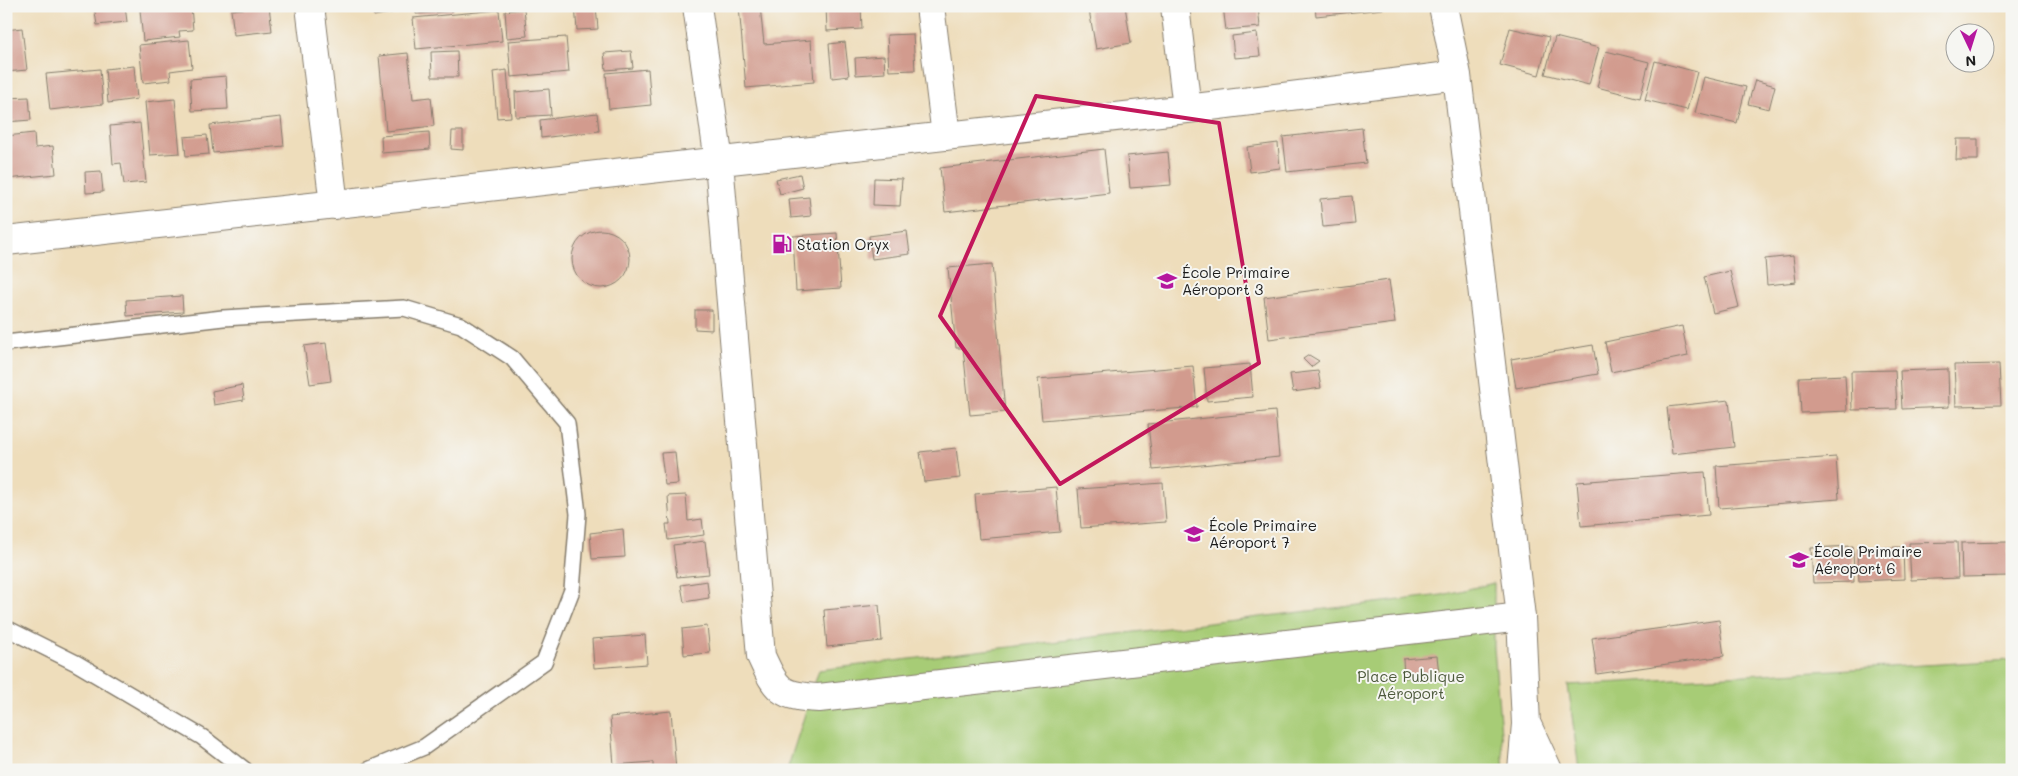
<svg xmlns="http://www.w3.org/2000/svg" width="2018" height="776" viewBox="0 0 2018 776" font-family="Mali,sans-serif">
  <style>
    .green { fill: #a7cc76; stroke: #627449 }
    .building { fill: #d29b8e }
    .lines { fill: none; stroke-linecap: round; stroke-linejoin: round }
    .service-casing { stroke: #857c6c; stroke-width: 18 }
    .minor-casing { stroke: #857c6c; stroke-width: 30 }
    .service { stroke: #fff; stroke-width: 15 }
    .minor { stroke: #fff; stroke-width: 28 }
    .marked { fill: none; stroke: #c2185b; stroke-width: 4; stroke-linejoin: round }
    .labels { text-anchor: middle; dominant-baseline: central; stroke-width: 4; stroke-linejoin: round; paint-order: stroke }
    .poi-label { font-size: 15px; fill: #1c1c1c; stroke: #f6f6f2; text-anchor: start }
    .park-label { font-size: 15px; fill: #4d5a3c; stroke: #f6f6f2 }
  </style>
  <rect width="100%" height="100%" fill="#f6f6f2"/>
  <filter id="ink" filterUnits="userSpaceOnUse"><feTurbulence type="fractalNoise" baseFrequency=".02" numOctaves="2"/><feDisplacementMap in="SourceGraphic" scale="10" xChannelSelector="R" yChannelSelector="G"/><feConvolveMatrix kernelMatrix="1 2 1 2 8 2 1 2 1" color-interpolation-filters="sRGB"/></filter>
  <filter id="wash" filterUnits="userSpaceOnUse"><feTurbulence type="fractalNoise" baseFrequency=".0096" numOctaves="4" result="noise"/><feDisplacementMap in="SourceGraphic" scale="20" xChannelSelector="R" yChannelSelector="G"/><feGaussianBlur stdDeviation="1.12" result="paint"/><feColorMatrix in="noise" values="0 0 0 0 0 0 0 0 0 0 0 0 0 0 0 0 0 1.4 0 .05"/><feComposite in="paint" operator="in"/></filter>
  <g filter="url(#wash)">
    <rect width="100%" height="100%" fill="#edb"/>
    <path class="green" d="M1494,583V648L1504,770H787L819,670L1442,595Z
      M2012,660V770H1579L1568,685Z"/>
    <g id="blocks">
      <path class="building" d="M94,6H125L127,22L97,25Z
        M179,6H191L193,30L179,31L180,37L143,41L140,10Z
        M269,6L272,31L234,35L231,10Z
        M372,6H390L391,13L374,16Z
        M416,6H453V11L416,14Z
        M575,6H596L598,29L577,30Z
        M739,6H760L764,44L811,40L814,82L746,88Z
        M826,6H861L862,29L827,31Z
        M1112,6H1125L1131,43L1096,49L1089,10Z
        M1223,6H1258L1260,27L1226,30Z
        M1315,6H1383V9L1316,16Z
        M524,9L527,36L507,38L505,11Z
        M499,10L502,41L416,49L413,18Z
        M22,28L27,70L6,72V30Z
        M1510,28L1549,37L1539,75L1500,65Z
        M1257,33L1260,56L1234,58L1232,36Z
        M913,34L915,70L889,71L887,35Z
        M566,37L569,72L511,77L508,41Z
        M1555,37L1599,48L1589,85L1545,74Z
        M189,40L192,68L170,71L171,80L143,83L139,45Z
        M845,42L849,76L832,78L829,44Z
        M457,51L458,77H432L431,52Z
        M631,51L633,68L606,70L604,53Z
        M1606,51L1649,62L1640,98L1597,87Z
        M408,53L413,99L431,97L434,126L386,131L379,56Z
        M884,56L885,73L856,75L855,58Z
        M1655,61L1697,72L1687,110L1645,100Z
        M134,66L137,99L108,103L105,69Z
        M100,69L103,104L50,110L46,74Z
        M648,69L651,105L609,109L606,73Z
        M507,70L511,117L497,118L493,72Z
        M226,76L228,109L192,111L190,79Z
        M1704,77L1746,87L1737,123L1695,113Z
        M1755,80L1775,86L1769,109L1748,104Z
        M549,89L551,115L516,117L515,92Z
        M29,97L31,120L6,122V98Z
        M175,99L180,153L150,155L145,102Z
        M597,113L599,131L541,138L540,120Z
        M281,117L284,146L213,153L210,125Z
        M140,123L146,182L124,184L121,163L113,164L110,126Z
        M1362,128L1366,163L1287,172L1283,137Z
        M452,131H463V150L451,149Z
        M429,132L430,149L382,153L381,136Z
        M34,133L35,148L53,146L56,174L7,179L6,136Z
        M207,135L209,154L186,156L184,137Z
        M1957,139H1978V160H1956Z
        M1278,143L1280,168L1250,172L1247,147Z
        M1104,149L1109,193L945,212L940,168Z
        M1168,152L1171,185L1130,188L1127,156Z
        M101,171L103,192L86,193L85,172Z
        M800,174L803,188L780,194L776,179Z
        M874,178L902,179L900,206L873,205Z
        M1352,196L1355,224L1323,227L1320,199Z
        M809,197L811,216L791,218L789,199Z
        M572 259a29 29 0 1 1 58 0a29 29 0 1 1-58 0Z
        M907,231L910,254L872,259L869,236Z
        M837,233L841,288L796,291L793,236Z
        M1793,256L1796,282L1767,285L1765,259Z
        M992,264L1005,412L970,415L963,348H956L948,268Z
        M1730,271L1739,307L1713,313L1704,277Z
        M1389,280L1395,323L1269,339L1264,297Z
        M182,296L183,312L127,316L126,300Z
        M695,310H712V330L695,329Z
        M1682,326L1688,356L1611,372L1605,342Z
        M326,343L331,381L310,384L304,346Z
        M1593,345L1598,374L1516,388L1511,359Z
        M1309,355L1319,361L1311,367L1303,359Z
        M1250,364L1253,397L1207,401L1204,368Z
        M1999,364L2001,405L1956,406L1954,365Z
        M1193,366L1197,407L1042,420L1038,379Z
        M1948,369L1949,407L1902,409L1900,371Z
        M1895,370L1897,409L1852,410L1851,371Z
        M1318,371L1321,388L1293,392L1290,374Z
        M1845,375L1847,411L1801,413L1799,377Z
        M242,385L244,400L214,405L212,391Z
        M1729,400L1734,447L1672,454L1667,407Z
        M1275,411L1279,457L1153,470L1148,424Z
        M956,448L960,478L924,482L920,452Z
        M675,452L678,484L665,485L661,453Z
        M1836,457L1839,499L1719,508L1716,466Z
        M1705,472L1709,515L1581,526L1577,482Z
        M1163,483L1166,522L1081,528L1078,489Z
        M1056,487L1060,532L979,539L975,494Z
        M686,495L688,521L702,519L704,535L668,540L666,524H670L668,496Z
        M623,529L625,557L592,559L590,533Z
        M705,541L709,574L677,577L673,545Z
        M1957,542L1958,578L1911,580L1909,543Z
        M2008,542L2009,576L1962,577L1961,543Z
        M1853,546L1854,582L1813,583L1811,548Z
        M1903,547L1904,579L1859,581L1857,548Z
        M707,581L709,598L684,602L681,585Z
        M879,605L882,641L827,647L824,610Z
        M1719,620L1724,656L1597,674L1592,638Z
        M707,626L710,653L684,655L682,629Z
        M645,635L647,664L594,668L592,639Z
        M1437,656L1439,674L1404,678L1403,659Z
        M671,711L676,770H653V762L614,765L610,717Z"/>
    </g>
  </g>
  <g filter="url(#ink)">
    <use href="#blocks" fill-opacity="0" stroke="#857c6c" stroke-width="1"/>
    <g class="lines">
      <defs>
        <path id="service" d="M6,343L223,318L404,308L461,325L512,358L567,423L578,514L572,590L544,662L424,747L368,770
          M6,628L76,663L202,737L245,770"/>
        <path id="minor" d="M310,6L334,205
          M697,6L719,162L761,656C777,691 780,696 819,698L1521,617
          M930,6L946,136
          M1175,6L1187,109
          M1443,6L1457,75L1521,617L1526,724L1522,770
          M6,241L1187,109L1457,75
          M1527,725L1548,770"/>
      </defs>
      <use href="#service" class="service-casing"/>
      <use href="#minor" class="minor-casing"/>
      <use href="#service" class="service"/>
      <use href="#minor" class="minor"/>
    </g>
  </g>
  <path class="marked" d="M1036,96L1219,123L1259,363L1060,484L940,316Z"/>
  <defs>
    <symbol id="fuel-bare" viewBox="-9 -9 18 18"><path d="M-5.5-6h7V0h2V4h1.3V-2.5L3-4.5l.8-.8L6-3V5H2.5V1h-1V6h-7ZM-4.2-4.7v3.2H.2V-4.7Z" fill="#b5179e" stroke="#f6f6f2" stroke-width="2.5" paint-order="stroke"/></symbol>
    <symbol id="school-bare" viewBox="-9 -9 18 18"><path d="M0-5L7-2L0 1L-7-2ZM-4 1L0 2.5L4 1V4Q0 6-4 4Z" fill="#b5179e" stroke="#f6f6f2" stroke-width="2.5" paint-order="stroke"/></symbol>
  </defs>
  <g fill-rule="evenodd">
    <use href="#fuel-bare" x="768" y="230" width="28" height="28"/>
    <use href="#school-bare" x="1153" y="267" width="28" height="28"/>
    <use href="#school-bare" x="1180" y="520" width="28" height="28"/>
    <use href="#school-bare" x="1785" y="546" width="28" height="28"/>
  </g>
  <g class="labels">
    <g class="poi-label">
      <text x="797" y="244">Station Oryx</text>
      <text x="1182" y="272">École Primaire<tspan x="1182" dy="17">Aéroport 3</tspan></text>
      <text x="1209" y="525">École Primaire<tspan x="1209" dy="17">Aéroport 7</tspan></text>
      <text x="1814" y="551">École Primaire<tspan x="1814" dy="17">Aéroport 6</tspan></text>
    </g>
    <g class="park-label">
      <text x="1411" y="676">Place Publique<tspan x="1411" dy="17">Aéroport</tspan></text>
    </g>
  </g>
  <rect width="2018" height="776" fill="none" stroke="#f6f6f2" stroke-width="25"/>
  <g transform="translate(1970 48) rotate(176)"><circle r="24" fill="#f6f6f2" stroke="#9f9f9c"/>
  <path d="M0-4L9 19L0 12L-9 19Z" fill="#b5179e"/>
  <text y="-8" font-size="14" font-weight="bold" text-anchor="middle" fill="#1c1c1c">N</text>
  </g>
</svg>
